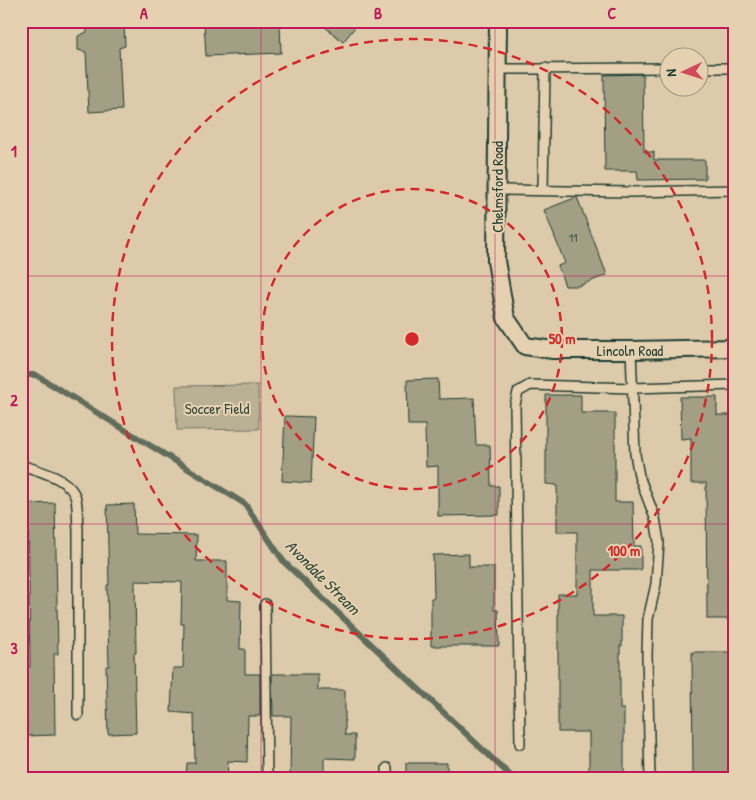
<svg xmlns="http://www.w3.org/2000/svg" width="756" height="800" viewBox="0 0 756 800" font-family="'Patrick Hand',sans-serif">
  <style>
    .green { fill: #bab094; stroke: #6c7664 }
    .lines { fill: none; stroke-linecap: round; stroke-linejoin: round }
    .stream { stroke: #606d5c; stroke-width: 6 }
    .building { fill: #a29f85; stroke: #1f3d34 }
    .lane-casing { stroke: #1f3d34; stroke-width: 12 }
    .street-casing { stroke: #1f3d34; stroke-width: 20 }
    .lane { stroke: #e5d0af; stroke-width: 9 }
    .street { stroke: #e5d0af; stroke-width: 16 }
    .grid { fill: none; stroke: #c2185b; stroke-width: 1; stroke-opacity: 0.55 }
    .ring { fill: none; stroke: #d62828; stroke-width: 2.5; stroke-dasharray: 9 6 }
    .labels { text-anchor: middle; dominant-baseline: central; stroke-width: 4; stroke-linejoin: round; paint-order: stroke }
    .number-label { font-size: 12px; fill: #405648 }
    .street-label { font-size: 15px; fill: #1f3d34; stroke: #e5d0af }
    .park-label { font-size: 15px; fill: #2e483e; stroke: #e5d0af }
    .water-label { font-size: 16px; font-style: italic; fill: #2f493e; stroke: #e5d0af }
    .centre { fill: #d62828; stroke: #e5d0af; stroke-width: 2.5 }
    .ring-label { font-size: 15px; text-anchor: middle; font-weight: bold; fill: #d62828; stroke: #e5d0af; stroke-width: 4; stroke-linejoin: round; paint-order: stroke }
    .neatline { fill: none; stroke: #c2185b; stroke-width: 2 }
    .grid-label { font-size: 16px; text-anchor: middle; font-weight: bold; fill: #c2185b }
  </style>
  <rect width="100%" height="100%" fill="#ddcaaa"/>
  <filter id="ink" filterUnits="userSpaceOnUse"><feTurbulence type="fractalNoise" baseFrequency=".02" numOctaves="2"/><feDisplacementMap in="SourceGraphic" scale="10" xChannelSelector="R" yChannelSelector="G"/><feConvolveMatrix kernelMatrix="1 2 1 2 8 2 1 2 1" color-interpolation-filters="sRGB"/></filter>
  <g filter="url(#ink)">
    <path class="green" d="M258,385L259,429L177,430L176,386Z"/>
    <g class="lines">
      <path class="stream" d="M21,375H36L245,504L284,562L514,779"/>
    </g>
    <path class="building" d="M86,21H115V23H124L125,46L119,48L122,110L89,112L86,52L78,50V36L87,32Z
      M204,21H280L281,53L206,56Z
      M318,21H360L343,42Z
      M643,74L644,152H654V160H705V179L638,180L637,171H605L604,75Z
      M577,197L607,275L578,286H565L558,266L565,263L544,210Z
      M438,379L439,399L474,398L476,445H490L491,486H499V515L438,516V466L426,467L425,425H408L407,380Z
      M546,395H581V413H615V502H633L634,546H641V570H593V616H622V646H620V709H624V779H589V732H558V594H577V532H557V485L546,484Z
      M680,397H717V415H735V619H707L706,483H691V438L681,439Z
      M285,416L314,417L311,483L282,481Z
      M55,503L58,654H54L55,735L27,736L26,667H30L28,504Z
      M134,504L135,534L197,535L196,561H227V600L241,601L240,649H245V674H260V716H248L247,762L228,761L227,779H186L187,763H195L194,714L171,712L173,668H183L184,624H181L182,582L135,581L136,653H134L136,733L108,734L106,666H109L107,585H109L107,505Z
      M469,554V567H494V610H498L499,646H431V598H434L433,555Z
      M692,652H731V679H735V779H693Z
      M272,674H318V690H345V735H355V759L324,758V779H290L291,716H273Z
      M406,763H447V779H406Z"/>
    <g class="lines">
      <defs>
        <path id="lane" d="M698,68H735
          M498,69L668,68
          M497,190L629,192L735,190
          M543,190L545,68
          M631,350L635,454L639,476L655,518L659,542L656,584L648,619L647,655L650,779
          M21,465C39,471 71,478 76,499C78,508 77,520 78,530V715
          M265,604L267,779
          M520,744L515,405L518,392L530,385L632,388L735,385
          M387,768V779"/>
        <path id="street" d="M498,21L496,261L506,318L525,346L553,350H631L735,348"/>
      </defs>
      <use href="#lane" class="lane-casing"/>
      <use href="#street" class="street-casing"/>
      <use href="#lane" class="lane"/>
      <use href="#street" class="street"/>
    </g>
  </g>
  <path class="grid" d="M261,21V779M495,21V779M21,276H735M21,524H735"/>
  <g class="ring">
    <circle cx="412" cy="339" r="150"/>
    <circle cx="412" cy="339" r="300"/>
  </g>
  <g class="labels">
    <g class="number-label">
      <text x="573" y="237">11</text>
    </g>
    <g class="street-label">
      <text transform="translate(497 187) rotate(-90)">Chelmsford Road</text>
      <text x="630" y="350">Lincoln Road</text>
    </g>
    <g class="park-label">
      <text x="217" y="408">Soccer Field</text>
    </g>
    <g class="water-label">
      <text transform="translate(323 577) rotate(45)">Avondale Stream</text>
    </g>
  </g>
  <circle cx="412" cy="339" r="8" class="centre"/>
  <g class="ring-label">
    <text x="562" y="344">50 m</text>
    <text x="624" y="556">100 m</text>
  </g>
  <rect width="756" height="800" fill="none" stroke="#e5d0af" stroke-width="55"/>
  <g transform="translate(684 72) rotate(266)"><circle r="24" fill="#e5d0af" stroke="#96957e"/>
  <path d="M0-4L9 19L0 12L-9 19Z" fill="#d1495b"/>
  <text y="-8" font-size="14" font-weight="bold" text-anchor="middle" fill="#1f3d34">N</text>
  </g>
  <rect x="28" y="28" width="700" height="744" class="neatline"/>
  <g class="grid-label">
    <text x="144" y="19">A</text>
    <text x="378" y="19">B</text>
    <text x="612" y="19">C</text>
    <text x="14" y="157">1</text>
    <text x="14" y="406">2</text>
    <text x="14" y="654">3</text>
  </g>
</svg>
